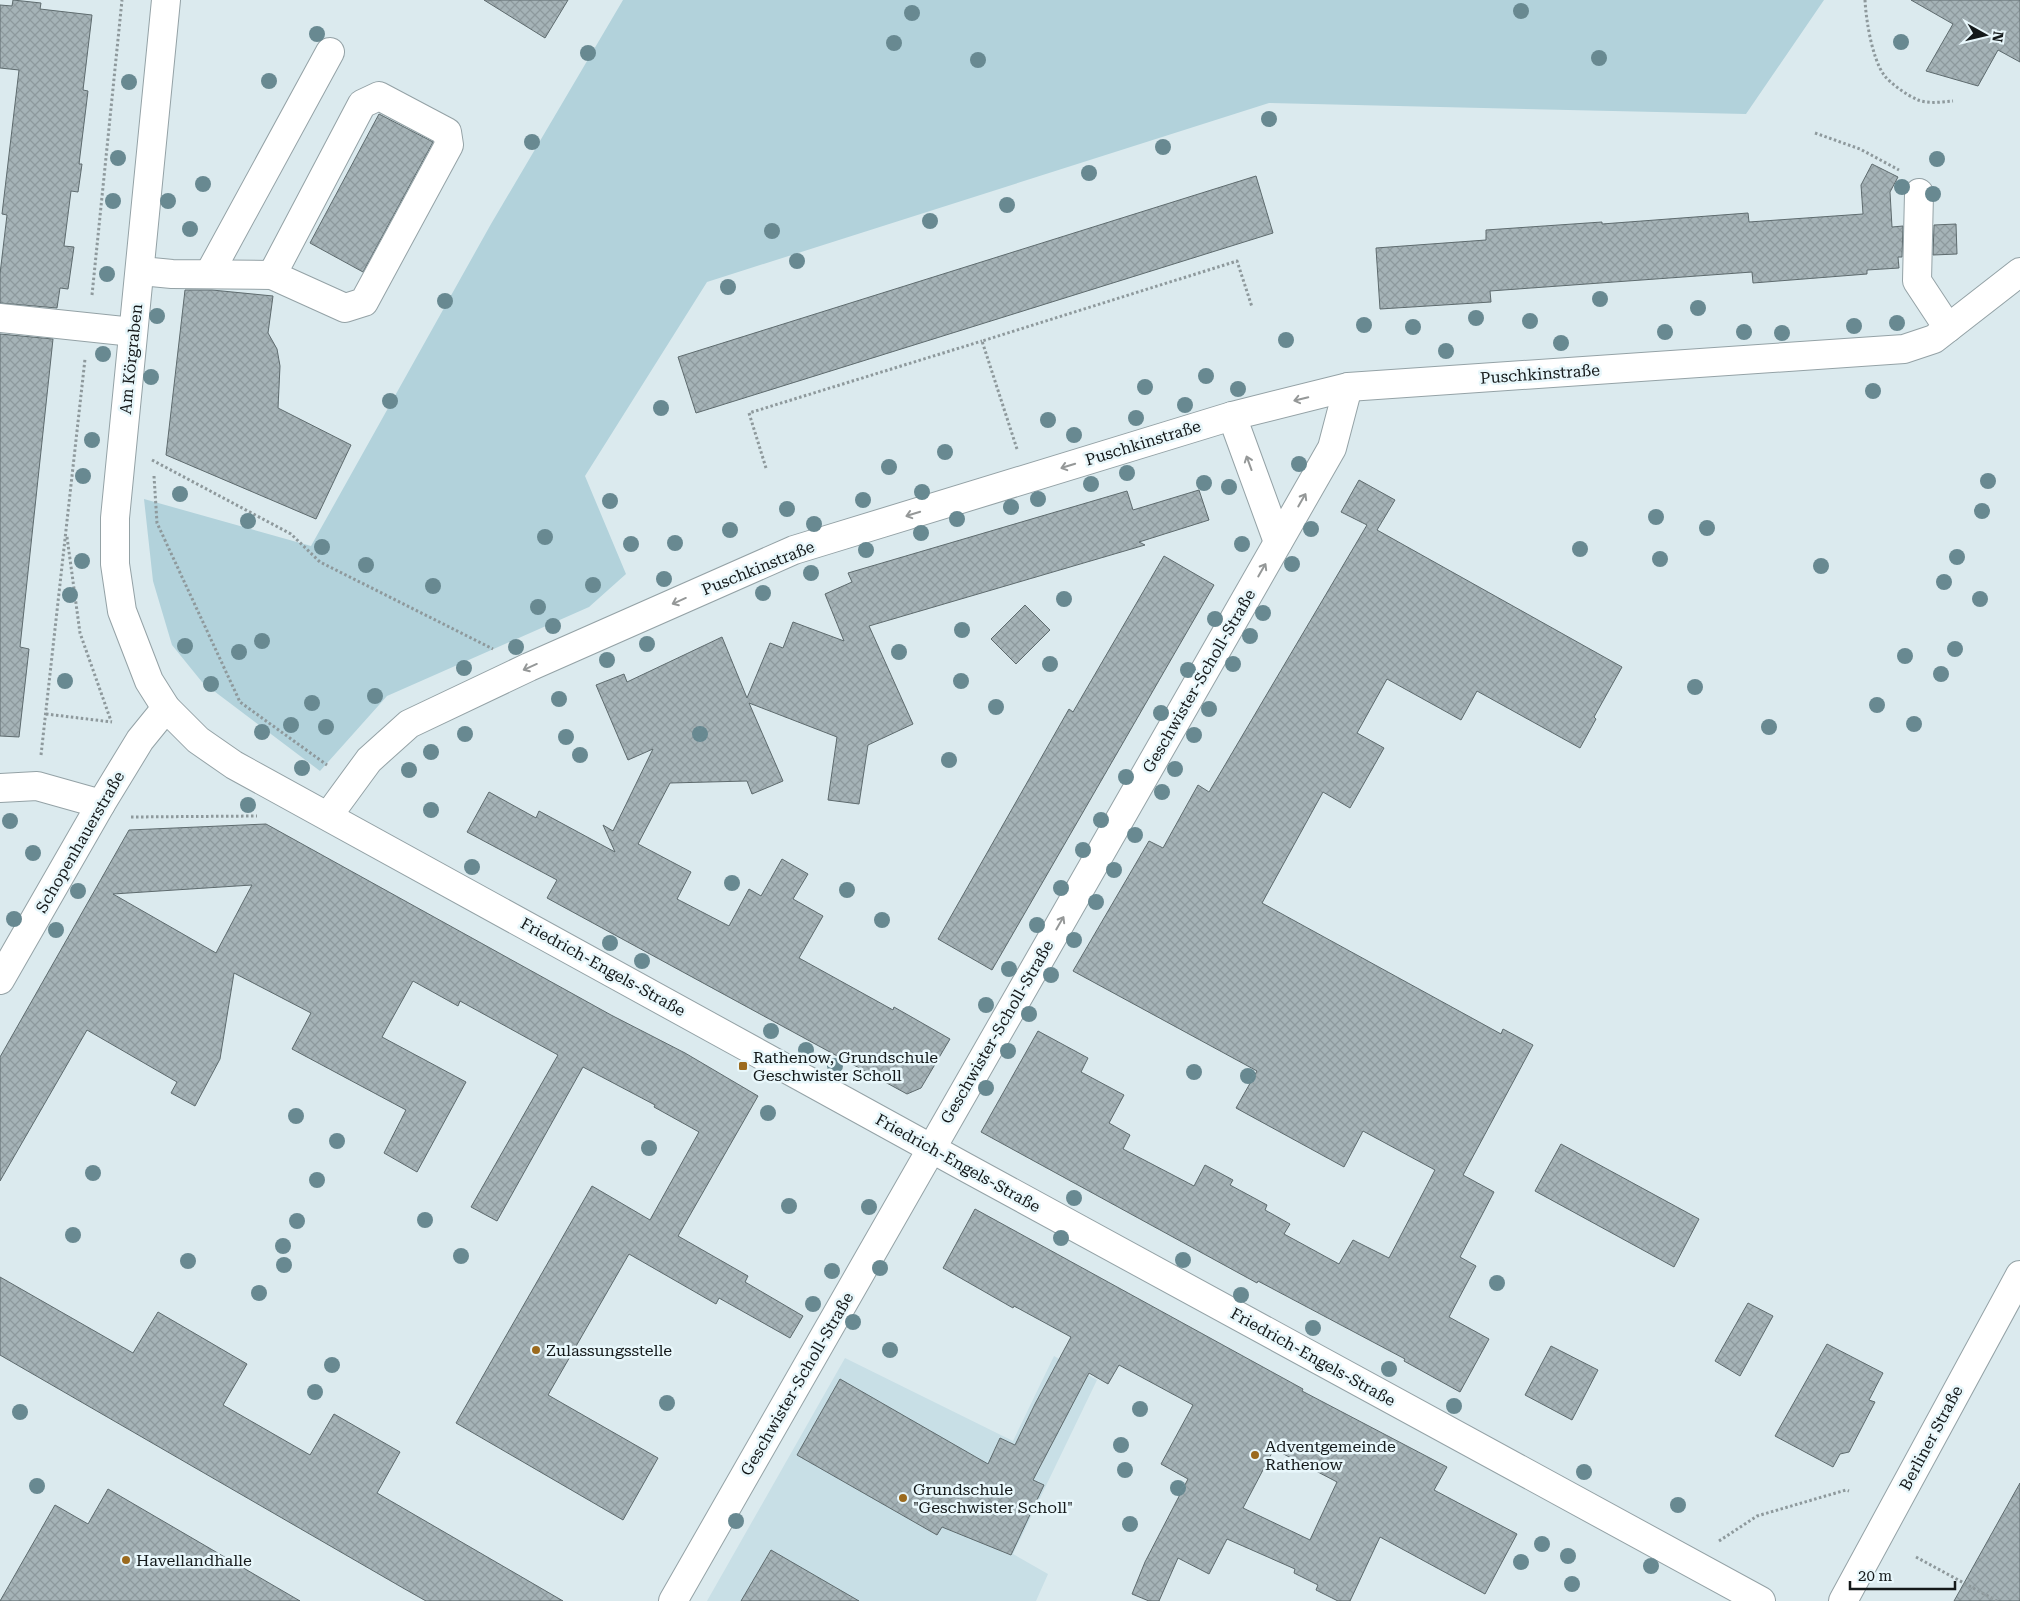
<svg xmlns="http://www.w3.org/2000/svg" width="2020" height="1601" viewBox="0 0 2020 1601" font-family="'Roboto Serif',serif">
	<defs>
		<pattern id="building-cross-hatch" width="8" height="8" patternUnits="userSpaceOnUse" patternTransform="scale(1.25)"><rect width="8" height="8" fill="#a5b3b7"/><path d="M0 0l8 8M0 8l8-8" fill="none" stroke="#8d999d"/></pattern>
	</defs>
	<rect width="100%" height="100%" fill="#dbeaee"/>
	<!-- built -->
	<path fill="#c8dfe6" d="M1054 1356 1097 1380 1013 1554 1048 1574 1036 1601H707L845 1358 1013 1441Z"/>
	<!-- green -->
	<path fill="#b2d2db" d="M623 0H1824L1746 114 1269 103 707 282 585 476 626 574 589 607 387 696 320 771 202 682 172 645 153 581 144 499 311 546 491 224Z"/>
	<!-- building -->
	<g fill="url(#building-cross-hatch)" stroke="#5e6b6e" fill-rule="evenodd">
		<path d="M13 0 41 3 40 9 92 15 83 90 88 91 79 164H82L78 192 71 191 64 246 74 247 68 289 60 288 57 308 0 303V274L7 215 2 214 19 70 0 68V5L12 6Z"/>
		<path d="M484 0H568L545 38Z"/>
		<path d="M1911 0H2020V62L1998 50 1978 86 1926 71 1953 24Z"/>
		<path d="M379 114 433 142 363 272 310 243Z"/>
		<path d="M1872 164 1898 177 1890 192 1892 227 1903 226 1902 257H1898L1899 268 1867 270V274L1753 283 1752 272 1490 291 1491 302 1380 309 1376 248 1486 240V230L1602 222V224L1748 213 1749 222 1863 214 1861 185Z"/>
		<path d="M1256 176 1273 233 696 413 678 357Z"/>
		<path d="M1956 224 1957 254 1933 255 1934 225Z"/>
		<path d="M185 290H212L273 296 268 333 277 349 280 366 278 408 351 445 316 519 166 455Z"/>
		<path d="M0 334 53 339 20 647 29 649 19 737 0 736Z"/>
		<path d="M1359 480 1395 500 1377 530 1622 667 1594 717 1596 719 1580 748 1477 691 1461 720 1387 679 1357 733 1384 748 1350 808 1323 792 1262 903 1501 1034 1503 1029 1533 1045 1463 1175 1494 1192 1460 1257 1476 1266 1449 1317 1489 1339 1460 1392 1404 1361 1405 1359 1258 1281 1257 1283 981 1132 1038 1031 1088 1058 1081 1072 1124 1095 1109 1123 1130 1135 1123 1149 1194 1186 1205 1165 1233 1180 1230 1185 1267 1205 1265 1210 1290 1224 1284 1234 1339 1264 1353 1240 1389 1258 1435 1170 1363 1131 1344 1167 1236 1108 1257 1071 1073 971 1149 841 1163 848 1198 785 1209 792 1367 525 1341 512Z"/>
		<path d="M1199 490 1209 520 1139 542 1145 545 869 626 913 724 868 745 859 804 828 800 837 737 749 703 783 781 752 794 747 781 670 783 638 844 691 872 677 899 729 926 749 889 761 896 782 859 808 874 793 899 823 916 799 958 893 1010 894 1007 950 1039 921 1088 907 1094 547 898 557 880 467 832 489 792 536 818 539 811 615 852 603 825 613 831 653 749 628 760 596 685 624 674 627 682 722 637 747 698 770 643 783 648 793 622 844 641 825 594 852 582 848 573 1127 491 1133 510Z"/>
		<path d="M1164 556 1214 585 992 970 938 939 1069 709 1073 712Z"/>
		<path d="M1025 605 1050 630 1016 664 991 639Z"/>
		<path d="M266 824 611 1015 685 1053 758 1096 678 1236 748 1276 745 1282 803 1316 790 1338 719 1298 716 1304 629 1254 548 1395 658 1458 623 1520 456 1423 592 1186 650 1220 699 1132 654 1107 655 1105 583 1067 497 1221 471 1207 558 1055 460 1001 458 1006 413 981 382 1037 466 1082 417 1172 384 1153 406 1110 292 1049 311 1013 234 973 220 1059 195 1106 171 1093 177 1082 87 1030 0 1181V1057L129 830ZM252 885 216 953 113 894Z"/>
		<path d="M1561 1144 1699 1219 1674 1267 1535 1191Z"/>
		<path d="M975 1209 1303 1389 1302 1391 1447 1467 1434 1490 1517 1534 1485 1594 1380 1537 1350 1601H1338L1316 1590 1318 1585 1294 1573 1295 1569 1227 1539 1209 1574 1178 1558 1159 1601H1149L1132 1594 1145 1562 1188 1479 1161 1464 1193 1405 1119 1365 1108 1384 1089 1373 1033 1480 1044 1485 1011 1555 942 1527 937 1535 797 1455 840 1379 988 1464 1000 1438 1015 1445 1035 1404 1071 1337 1014 1306 1013 1308 943 1268ZM1274 1449 1337 1482 1310 1540 1243 1508Z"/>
		<path d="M0 1277 133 1353 158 1312 247 1364 223 1405 310 1455 334 1414 400 1452 377 1493 563 1601H426L403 1588 0 1355Z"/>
		<path d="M1748 1303 1773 1316 1740 1376 1715 1361Z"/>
		<path d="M1827 1344 1883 1373 1869 1400 1875 1402 1849 1452 1840 1454 1833 1467 1775 1436Z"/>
		<path d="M1551 1346 1598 1370 1572 1420 1525 1395Z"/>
		<path d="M2020 1483V1601H1954Z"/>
		<path d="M108 1489 300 1601H0L55 1505 88 1524Z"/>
		<path d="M771 1550 859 1601H741Z"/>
	</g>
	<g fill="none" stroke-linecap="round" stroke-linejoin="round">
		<defs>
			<g id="minor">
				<path d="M166 0 115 518V564L122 611 149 681 166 708 198 740 234 765 965 1167 1761 1601"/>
				<path d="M1919 193 1917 281 1948 328"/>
				<path d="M141 271 172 274 272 275 345 308 364 302 449 145 447 132 379 96 362 104 272 275"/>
				<path d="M209 274 330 52"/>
				<path d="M0 318 133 332"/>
				<path d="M1232 416 1278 542"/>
				<path d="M0 788 37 786 101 804"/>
				<path d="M328 816 369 760 409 724 529 667 794 550 1232 416 1348 387 1904 349 1934 339 2020 272"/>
				<path d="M0 980 101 804 140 740 166 708"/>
				<path d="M673 1601 1332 448 1348 387"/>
			</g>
			<path id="major" d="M1843 1601 2020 1275"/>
		</defs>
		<!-- minor casing -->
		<use href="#minor" stroke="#94a2a6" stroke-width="30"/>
		<!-- major casing -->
		<use href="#major" stroke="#94a2a6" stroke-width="30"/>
		<!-- path -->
		<g stroke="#8e999c" stroke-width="3" stroke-dasharray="2.5 2.5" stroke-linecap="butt">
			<path d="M1865 0C1866 20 1872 58 1884 75 1892 85 1907 95 1918 100 1929 104 1942 102 1953 101"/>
			<path d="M1815 133 1860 149 1899 170"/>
			<path d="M92 295 122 0"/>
			<path d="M1017 449 982 341 1237 261 1252 307"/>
			<path d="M152 460 291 534 320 562 493 649"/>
			<path d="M766 468 749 413 982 341"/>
			<path d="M154 476 157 523 240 702 327 765"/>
			<path d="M67 537 80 633 111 721"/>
			<path d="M46 714 112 722"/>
			<path d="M41 755 85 359"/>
			<path d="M131 817 257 816"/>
			<path d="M1719 1541 1757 1516 1846 1490 1849 1491"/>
			<path d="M1916 1557 1997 1601"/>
		</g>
		<!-- minor -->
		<use href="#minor" stroke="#fff" stroke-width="28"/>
		<!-- major -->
		<use href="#major" stroke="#fff" stroke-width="28"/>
	</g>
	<!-- trees -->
	<g fill="#688991">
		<circle cx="1521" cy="11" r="8"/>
		<circle cx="912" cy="13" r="8"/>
		<circle cx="317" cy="34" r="8"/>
		<circle cx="1901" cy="42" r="8"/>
		<circle cx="894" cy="43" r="8"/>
		<circle cx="588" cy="53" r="8"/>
		<circle cx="1599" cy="58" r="8"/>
		<circle cx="978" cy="60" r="8"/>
		<circle cx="269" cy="81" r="8"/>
		<circle cx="129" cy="82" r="8"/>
		<circle cx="1269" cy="119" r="8"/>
		<circle cx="532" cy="142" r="8"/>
		<circle cx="1163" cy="147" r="8"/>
		<circle cx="118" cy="158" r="8"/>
		<circle cx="1937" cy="159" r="8"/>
		<circle cx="1089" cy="173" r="8"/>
		<circle cx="203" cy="184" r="8"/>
		<circle cx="1902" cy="187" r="8"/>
		<circle cx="1933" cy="194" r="8"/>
		<circle cx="113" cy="201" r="8"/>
		<circle cx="168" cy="201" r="8"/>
		<circle cx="1007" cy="205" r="8"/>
		<circle cx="930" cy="221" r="8"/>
		<circle cx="190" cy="229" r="8"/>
		<circle cx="772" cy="231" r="8"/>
		<circle cx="797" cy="261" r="8"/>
		<circle cx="107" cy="274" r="8"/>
		<circle cx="728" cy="287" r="8"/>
		<circle cx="1600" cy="299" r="8"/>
		<circle cx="445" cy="301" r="8"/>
		<circle cx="1698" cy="308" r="8"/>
		<circle cx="157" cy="316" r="8"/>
		<circle cx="1476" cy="318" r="8"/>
		<circle cx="1530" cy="321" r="8"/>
		<circle cx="1897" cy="323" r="8"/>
		<circle cx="1364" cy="325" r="8"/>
		<circle cx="1854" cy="326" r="8"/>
		<circle cx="1413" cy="327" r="8"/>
		<circle cx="1665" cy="332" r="8"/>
		<circle cx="1744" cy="332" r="8"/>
		<circle cx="1782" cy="333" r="8"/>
		<circle cx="1286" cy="340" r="8"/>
		<circle cx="1561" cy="343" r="8"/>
		<circle cx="1446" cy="351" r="8"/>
		<circle cx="103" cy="354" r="8"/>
		<circle cx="1206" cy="376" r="8"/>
		<circle cx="151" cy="377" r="8"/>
		<circle cx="1145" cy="387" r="8"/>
		<circle cx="1238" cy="389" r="8"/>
		<circle cx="1873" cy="391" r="8"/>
		<circle cx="390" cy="401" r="8"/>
		<circle cx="1185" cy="405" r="8"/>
		<circle cx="661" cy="408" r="8"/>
		<circle cx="1136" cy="418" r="8"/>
		<circle cx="1048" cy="420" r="8"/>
		<circle cx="1074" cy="435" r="8"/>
		<circle cx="92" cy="440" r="8"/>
		<circle cx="945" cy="452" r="8"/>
		<circle cx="1299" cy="464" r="8"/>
		<circle cx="889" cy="467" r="8"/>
		<circle cx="1127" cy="473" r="8"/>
		<circle cx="83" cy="476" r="8"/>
		<circle cx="1988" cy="481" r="8"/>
		<circle cx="1204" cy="483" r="8"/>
		<circle cx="1091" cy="484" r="8"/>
		<circle cx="1229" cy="487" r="8"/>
		<circle cx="922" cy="492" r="8"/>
		<circle cx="180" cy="494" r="8"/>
		<circle cx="1038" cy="499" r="8"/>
		<circle cx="863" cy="500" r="8"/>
		<circle cx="610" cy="501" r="8"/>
		<circle cx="1011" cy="507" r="8"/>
		<circle cx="787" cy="509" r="8"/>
		<circle cx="1982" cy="511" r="8"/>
		<circle cx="1656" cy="517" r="8"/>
		<circle cx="957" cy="519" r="8"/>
		<circle cx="248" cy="521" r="8"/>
		<circle cx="814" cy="524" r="8"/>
		<circle cx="1707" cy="528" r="8"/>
		<circle cx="1311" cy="529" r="8"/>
		<circle cx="730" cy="530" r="8"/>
		<circle cx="921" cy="533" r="8"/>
		<circle cx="545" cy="537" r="8"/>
		<circle cx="675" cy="543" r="8"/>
		<circle cx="631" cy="544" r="8"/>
		<circle cx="1242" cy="544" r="8"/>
		<circle cx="322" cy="547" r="8"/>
		<circle cx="1580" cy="549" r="8"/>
		<circle cx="866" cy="550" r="8"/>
		<circle cx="1957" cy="557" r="8"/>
		<circle cx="1660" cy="559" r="8"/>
		<circle cx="82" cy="561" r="8"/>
		<circle cx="1292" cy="564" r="8"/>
		<circle cx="366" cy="565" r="8"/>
		<circle cx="1821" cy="566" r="8"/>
		<circle cx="811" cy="573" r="8"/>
		<circle cx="664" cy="579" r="8"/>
		<circle cx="1944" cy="582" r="8"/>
		<circle cx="593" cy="585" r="8"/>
		<circle cx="433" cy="586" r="8"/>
		<circle cx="763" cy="593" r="8"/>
		<circle cx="70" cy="595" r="8"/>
		<circle cx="1064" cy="599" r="8"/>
		<circle cx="1980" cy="599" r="8"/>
		<circle cx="538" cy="607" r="8"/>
		<circle cx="1263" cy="613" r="8"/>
		<circle cx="1215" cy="619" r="8"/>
		<circle cx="553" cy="626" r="8"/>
		<circle cx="962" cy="630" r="8"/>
		<circle cx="1250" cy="636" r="8"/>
		<circle cx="262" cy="641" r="8"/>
		<circle cx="647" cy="644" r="8"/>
		<circle cx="185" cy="646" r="8"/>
		<circle cx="516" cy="647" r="8"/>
		<circle cx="1955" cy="649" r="8"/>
		<circle cx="239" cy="652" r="8"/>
		<circle cx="899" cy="652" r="8"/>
		<circle cx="1905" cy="656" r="8"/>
		<circle cx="607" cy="660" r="8"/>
		<circle cx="1050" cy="664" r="8"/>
		<circle cx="1233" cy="664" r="8"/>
		<circle cx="464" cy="668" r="8"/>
		<circle cx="1188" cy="670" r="8"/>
		<circle cx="1941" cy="674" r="8"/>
		<circle cx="65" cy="681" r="8"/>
		<circle cx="961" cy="681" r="8"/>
		<circle cx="211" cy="684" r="8"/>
		<circle cx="1695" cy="687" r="8"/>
		<circle cx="375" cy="696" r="8"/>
		<circle cx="559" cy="699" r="8"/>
		<circle cx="312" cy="703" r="8"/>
		<circle cx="1877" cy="705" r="8"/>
		<circle cx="996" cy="707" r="8"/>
		<circle cx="1209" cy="709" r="8"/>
		<circle cx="1161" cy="713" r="8"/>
		<circle cx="1914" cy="724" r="8"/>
		<circle cx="291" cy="725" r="8"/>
		<circle cx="326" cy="727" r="8"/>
		<circle cx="1769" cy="727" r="8"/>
		<circle cx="262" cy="732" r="8"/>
		<circle cx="465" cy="734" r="8"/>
		<circle cx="700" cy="734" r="8"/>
		<circle cx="1194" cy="735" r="8"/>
		<circle cx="566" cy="737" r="8"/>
		<circle cx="431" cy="752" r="8"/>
		<circle cx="580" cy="755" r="8"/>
		<circle cx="949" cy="760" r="8"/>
		<circle cx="302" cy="768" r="8"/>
		<circle cx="1175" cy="769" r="8"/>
		<circle cx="409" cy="770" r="8"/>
		<circle cx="1126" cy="777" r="8"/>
		<circle cx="1162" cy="792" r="8"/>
		<circle cx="248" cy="805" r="8"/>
		<circle cx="431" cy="810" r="8"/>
		<circle cx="1101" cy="820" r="8"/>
		<circle cx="10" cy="821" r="8"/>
		<circle cx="1135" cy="835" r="8"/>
		<circle cx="1083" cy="850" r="8"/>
		<circle cx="33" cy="853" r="8"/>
		<circle cx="472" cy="867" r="8"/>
		<circle cx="1114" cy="870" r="8"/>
		<circle cx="732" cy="883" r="8"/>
		<circle cx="1061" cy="888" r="8"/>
		<circle cx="847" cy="890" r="8"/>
		<circle cx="78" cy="891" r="8"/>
		<circle cx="1096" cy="902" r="8"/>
		<circle cx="14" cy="919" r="8"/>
		<circle cx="882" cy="920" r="8"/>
		<circle cx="1037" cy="925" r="8"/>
		<circle cx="56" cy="930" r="8"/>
		<circle cx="1074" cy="940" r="8"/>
		<circle cx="610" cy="943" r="8"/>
		<circle cx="642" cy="961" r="8"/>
		<circle cx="1009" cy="969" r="8"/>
		<circle cx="1051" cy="975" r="8"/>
		<circle cx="986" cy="1005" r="8"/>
		<circle cx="1029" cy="1014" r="8"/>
		<circle cx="771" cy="1031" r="8"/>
		<circle cx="806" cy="1050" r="8"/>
		<circle cx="1008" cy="1051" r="8"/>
		<circle cx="835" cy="1066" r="8"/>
		<circle cx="1194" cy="1072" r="8"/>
		<circle cx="1248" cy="1076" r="8"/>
		<circle cx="986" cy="1088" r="8"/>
		<circle cx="768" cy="1113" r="8"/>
		<circle cx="296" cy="1116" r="8"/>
		<circle cx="337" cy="1141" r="8"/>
		<circle cx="649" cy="1148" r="8"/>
		<circle cx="93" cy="1173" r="8"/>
		<circle cx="317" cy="1180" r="8"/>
		<circle cx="1074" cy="1198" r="8"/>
		<circle cx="789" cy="1206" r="8"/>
		<circle cx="869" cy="1207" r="8"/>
		<circle cx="425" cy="1220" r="8"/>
		<circle cx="297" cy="1221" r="8"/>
		<circle cx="73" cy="1235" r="8"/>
		<circle cx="1061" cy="1238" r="8"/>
		<circle cx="283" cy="1246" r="8"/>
		<circle cx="461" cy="1256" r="8"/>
		<circle cx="1183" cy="1260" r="8"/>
		<circle cx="188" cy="1261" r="8"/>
		<circle cx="284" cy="1265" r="8"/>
		<circle cx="880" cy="1268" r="8"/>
		<circle cx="832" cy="1271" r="8"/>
		<circle cx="1497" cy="1283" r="8"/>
		<circle cx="259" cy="1293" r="8"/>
		<circle cx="1241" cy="1295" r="8"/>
		<circle cx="813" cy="1304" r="8"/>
		<circle cx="853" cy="1322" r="8"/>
		<circle cx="1313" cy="1328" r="8"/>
		<circle cx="890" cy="1350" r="8"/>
		<circle cx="332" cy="1365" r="8"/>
		<circle cx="1389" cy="1369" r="8"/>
		<circle cx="315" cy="1392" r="8"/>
		<circle cx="667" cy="1403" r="8"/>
		<circle cx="1454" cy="1406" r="8"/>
		<circle cx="1140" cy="1409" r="8"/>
		<circle cx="20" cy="1412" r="8"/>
		<circle cx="1121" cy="1445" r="8"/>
		<circle cx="1125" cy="1470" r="8"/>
		<circle cx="1584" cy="1472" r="8"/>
		<circle cx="37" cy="1486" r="8"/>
		<circle cx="1178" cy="1488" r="8"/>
		<circle cx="1678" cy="1505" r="8"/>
		<circle cx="736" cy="1521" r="8"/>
		<circle cx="1130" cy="1524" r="8"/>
		<circle cx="1542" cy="1544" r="8"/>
		<circle cx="1568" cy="1556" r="8"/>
		<circle cx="1521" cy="1562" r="8"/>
		<circle cx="1651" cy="1566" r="8"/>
		<circle cx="1572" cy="1584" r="8"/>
	</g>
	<!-- one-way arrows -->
	<defs><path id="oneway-shaft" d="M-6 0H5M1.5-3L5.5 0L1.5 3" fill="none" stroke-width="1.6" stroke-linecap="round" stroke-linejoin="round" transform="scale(1.25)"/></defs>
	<g stroke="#959898">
		<use href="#oneway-shaft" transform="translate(1301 399) rotate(166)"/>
		<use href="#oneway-shaft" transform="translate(1249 463) rotate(-110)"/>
		<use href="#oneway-shaft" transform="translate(1068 466) rotate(163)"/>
		<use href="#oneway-shaft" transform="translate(1302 500) rotate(-60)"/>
		<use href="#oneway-shaft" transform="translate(913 514) rotate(163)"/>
		<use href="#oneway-shaft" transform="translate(1262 570) rotate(-60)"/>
		<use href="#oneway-shaft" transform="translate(679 601) rotate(156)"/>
		<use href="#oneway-shaft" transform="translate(530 667) rotate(156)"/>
		<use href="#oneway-shaft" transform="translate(1060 923) rotate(-60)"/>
	</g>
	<!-- markers -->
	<g fill="#9b6a1e" stroke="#e8f7fb" stroke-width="2">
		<rect x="738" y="1061" width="10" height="10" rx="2.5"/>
		<circle cx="536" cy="1350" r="5"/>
		<circle cx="1255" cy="1455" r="5"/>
		<circle cx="903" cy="1498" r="5"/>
		<circle cx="126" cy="1560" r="5"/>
	</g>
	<g text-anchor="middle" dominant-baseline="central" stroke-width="5" stroke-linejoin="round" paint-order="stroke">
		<!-- street labels -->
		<g font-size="16" fill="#14191a" stroke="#e8f7fb">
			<text transform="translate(131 359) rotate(-84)">Am Körgraben</text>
			<text transform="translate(1540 374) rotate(-4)">Puschkinstraße</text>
			<text transform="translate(1143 443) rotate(-17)">Puschkinstraße</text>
			<text transform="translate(758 568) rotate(-22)">Puschkinstraße</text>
			<text transform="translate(1199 681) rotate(-60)">Geschwister-Scholl-Straße</text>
			<text transform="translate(80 842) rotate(-60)">Schopenhauerstraße</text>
			<text transform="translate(603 967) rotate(29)">Friedrich-Engels-Straße</text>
			<text transform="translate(997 1032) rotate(-60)">Geschwister-Scholl-Straße</text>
			<text transform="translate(958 1163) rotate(29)">Friedrich-Engels-Straße</text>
			<text transform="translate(1313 1357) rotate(29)">Friedrich-Engels-Straße</text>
			<text transform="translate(797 1384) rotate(-60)">Geschwister-Scholl-Straße</text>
			<text transform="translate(1931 1438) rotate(-62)">Berliner Straße</text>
		</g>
		<!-- poi labels -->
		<g font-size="16" fill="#14191a" stroke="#e8f7fb" text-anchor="start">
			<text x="753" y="1057">Rathenow, Grundschule<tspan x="753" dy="18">Geschwister Scholl</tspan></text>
			<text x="546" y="1350">Zulassungsstelle</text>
			<text x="1265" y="1446">Adventgemeinde<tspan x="1265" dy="18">Rathenow</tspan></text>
			<text x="913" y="1489">Grundschule<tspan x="913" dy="18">"Geschwister Scholl"</tspan></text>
			<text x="136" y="1560">Havellandhalle</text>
		</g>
	</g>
	<!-- north arrow -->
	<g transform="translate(1985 35) rotate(98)" stroke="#e8f7fb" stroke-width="4" paint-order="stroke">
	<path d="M0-4L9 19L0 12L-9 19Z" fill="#14191a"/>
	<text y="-8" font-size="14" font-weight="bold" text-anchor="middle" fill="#14191a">N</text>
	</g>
	<!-- scale -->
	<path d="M1850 1581v8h105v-8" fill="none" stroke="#14191a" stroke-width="2.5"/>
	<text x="1858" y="1581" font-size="15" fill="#14191a" stroke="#e8f7fb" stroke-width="4" paint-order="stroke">20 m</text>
</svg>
